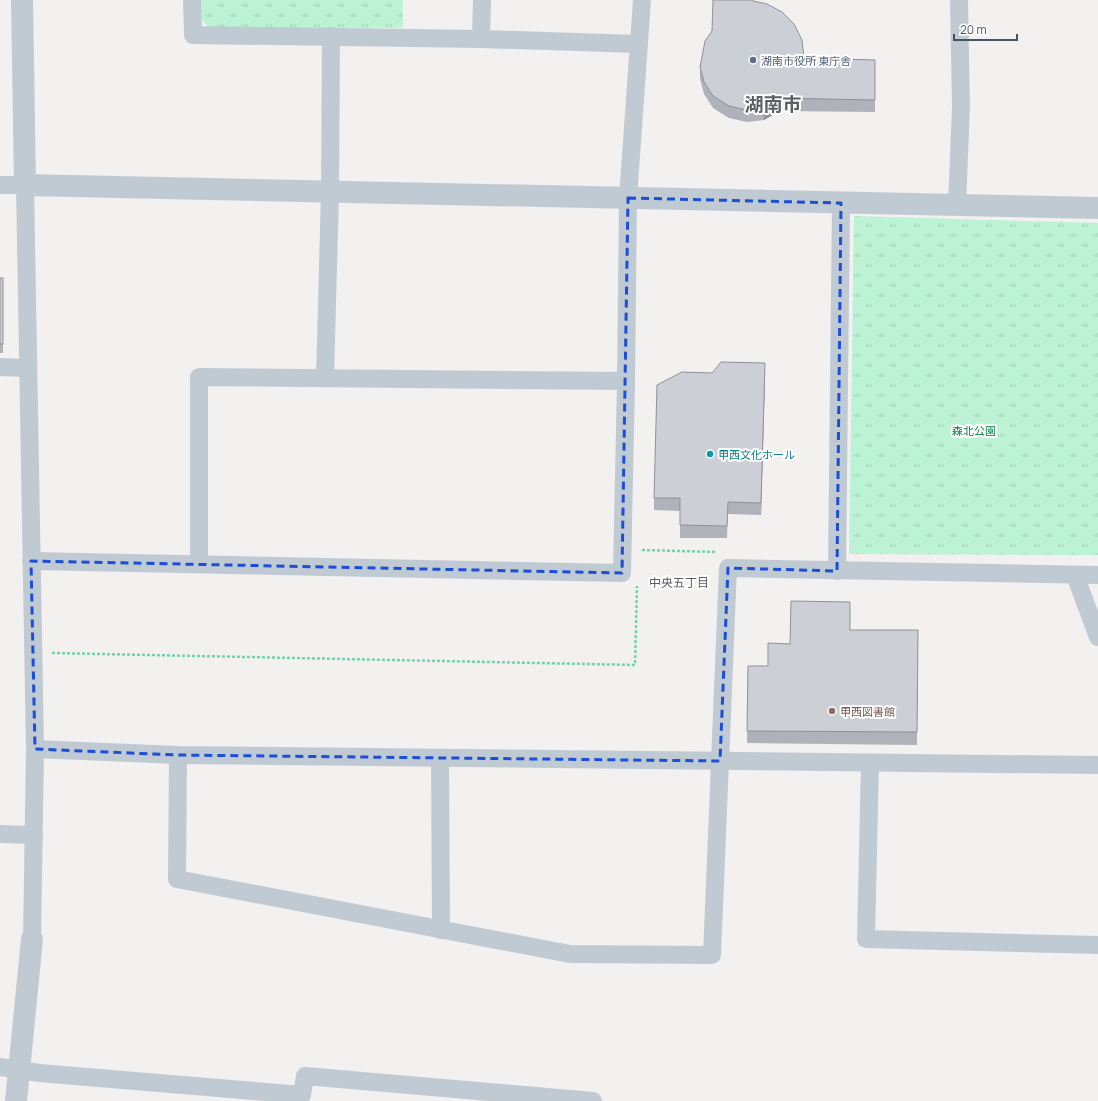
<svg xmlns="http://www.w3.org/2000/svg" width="1098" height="1101" viewBox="0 0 1098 1101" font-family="Manrope,'Noto Sans JP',sans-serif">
	<defs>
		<pattern id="park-tufts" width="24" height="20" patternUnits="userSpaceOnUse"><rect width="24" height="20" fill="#bcf3d4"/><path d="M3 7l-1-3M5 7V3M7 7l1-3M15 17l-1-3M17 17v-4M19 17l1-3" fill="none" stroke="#a3d2b9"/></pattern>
	</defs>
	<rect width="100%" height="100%" fill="#f3f0f0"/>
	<!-- park -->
	<g fill="url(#park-tufts)">
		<path d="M200 0H403V28L210 29 200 18Z"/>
		<path d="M854 216 1098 223V555L849 554Z"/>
	</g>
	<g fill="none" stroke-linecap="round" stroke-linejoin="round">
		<!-- path -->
		<g stroke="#71d4a8" stroke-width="2.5" stroke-dasharray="3 2" stroke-linecap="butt">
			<path d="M642 550 717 552"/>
			<path d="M52 653 635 665 637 586"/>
		</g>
		<!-- minor -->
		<g stroke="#c0cad3" stroke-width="18">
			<path d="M192 0 193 35 481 39"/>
			<path d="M482 0 481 39 639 44"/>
			<path d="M0 185H25L35 749 32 939"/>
			<path d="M957 204 961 107 959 0"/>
			<path d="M0 367 27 368"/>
			<path d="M325 378 330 192 331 36"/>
			<path d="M31 561 622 573 626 381 628 198 642 0"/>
			<path d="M199 564V377L626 381"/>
			<path d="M837 571 841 203"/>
			<path d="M1075 575 1098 637"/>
			<path d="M35 749 178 755 1098 765"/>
			<path d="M178 755 177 879 570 954 712 955 728 568 1098 575"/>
			<path d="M440 758 441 930"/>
			<path d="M870 763 866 939 1098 945"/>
			<path d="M0 834 34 835"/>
			<path d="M0 1067 39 1073 302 1095 305 1076 593 1101"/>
		</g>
		<!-- tertiary -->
		<g stroke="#c0cad3" stroke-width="22">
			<path d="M22 0 25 185 1098 208"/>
			<path d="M16 1101 32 939"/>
		</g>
	</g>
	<!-- wall -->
	<g fill="#afb2b8">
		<path d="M753 1 804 58 875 60V112L780 111 764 120 747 122 729 118 713 108 704 94 700 79V67Z"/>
		<rect x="0" y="278" width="3" height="75"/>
		<path d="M765 375 761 515 728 514 727 538H680V511L654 510V498Z"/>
		<path d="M850 630H918L917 745 747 743 748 666H768L790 644Z"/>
	</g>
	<!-- shaded-wall -->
	<g fill="#8f9196">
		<path d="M780 98V111L764 120V108Z"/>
		<path d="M765 363V375L761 515V503Z"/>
	</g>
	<!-- building -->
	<g fill="#cccfd6" stroke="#8f9196">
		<path d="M713 0H753V1L767 4 782 12 794 24 802 40 804 58 875 60V100L780 98 764 108 747 110 729 106 713 96 704 82 700 67 705 41 712 31Z"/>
		<rect x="0" y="278" width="3" height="66"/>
		<path d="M721 362 765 363 761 503 728 502 727 526 680 525V498H654L657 385 682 372 712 373Z"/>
		<path d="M791 601 850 602V630H918L917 732 747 731 748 666H768V643L790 644Z"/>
	</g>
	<!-- marked area -->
	<path fill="none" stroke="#1d4ed8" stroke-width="3" stroke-dasharray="8 5" stroke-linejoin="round" d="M628 198 841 203 837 571 728 568 720 761 178 755 35 749 31 561 622 573Z"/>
	<!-- markers -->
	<circle fill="#5c6f8a" stroke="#fff" stroke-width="1.5" cx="753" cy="60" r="4"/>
	<circle fill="#0f9aa8" stroke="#fff" stroke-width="1.5" cx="710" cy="454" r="4"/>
	<circle fill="#8d6e63" stroke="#fff" stroke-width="1.5" cx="832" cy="711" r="4"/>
	<g text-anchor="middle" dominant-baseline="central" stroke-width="4" stroke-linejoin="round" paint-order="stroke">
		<!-- service labels -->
		<g font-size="11" fill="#4e5e75" stroke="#fff" text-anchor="start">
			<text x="761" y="60">湖南市役所 東庁舎</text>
		</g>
		<!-- park labels -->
		<g font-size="11" fill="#10834f" stroke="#fff">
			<text x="974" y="430">森北公園</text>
		</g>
		<!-- culture labels -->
		<g font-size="11" fill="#0d838f" stroke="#fff" text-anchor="start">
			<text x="718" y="454">甲西文化ホール</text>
		</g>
		<!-- education labels -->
		<g font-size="11" fill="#785e54" stroke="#fff" text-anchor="start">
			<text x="840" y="711">甲西図書館</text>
		</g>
		<!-- neighbourhood labels -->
		<g font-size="12" fill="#5c6066" stroke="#fff">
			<text x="679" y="582">中央五丁目</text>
		</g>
		<!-- town labels -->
		<g font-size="19" font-weight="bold" fill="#5c6066" stroke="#fff">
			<text x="773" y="104">湖南市</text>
		</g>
	</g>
	<!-- scale -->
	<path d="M954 34v6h63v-6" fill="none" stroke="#475360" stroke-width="2"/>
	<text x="960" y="34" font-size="12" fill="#475360" stroke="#ffffff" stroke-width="3" paint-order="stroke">20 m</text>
</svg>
